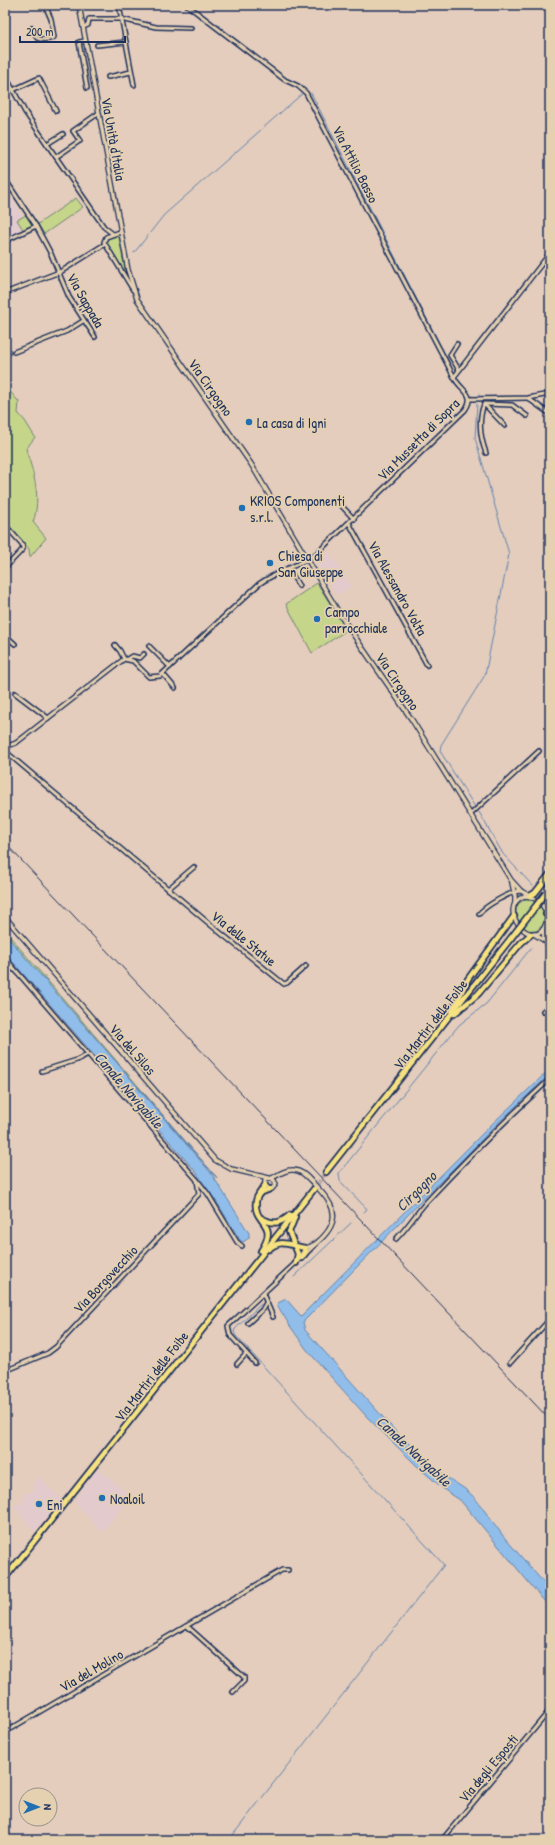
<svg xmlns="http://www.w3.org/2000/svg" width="555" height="1845" viewBox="0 0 555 1845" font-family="'Patrick Hand',sans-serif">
	<rect width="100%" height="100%" fill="#e4cdbc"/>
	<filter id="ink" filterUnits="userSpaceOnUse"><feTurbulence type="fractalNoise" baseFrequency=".025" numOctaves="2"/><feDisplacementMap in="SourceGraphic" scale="8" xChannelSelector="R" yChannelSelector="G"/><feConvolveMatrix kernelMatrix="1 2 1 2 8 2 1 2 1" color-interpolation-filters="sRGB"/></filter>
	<g filter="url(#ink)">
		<!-- built -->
		<g fill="#e3cacc">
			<path d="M11 198 23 217 17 221 24 231 5 239V202Z"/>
			<path d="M328 550 352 586 337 595 316 563 328 554Z"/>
			<path d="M98 1468 131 1496 104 1531 101 1532 74 1501Z"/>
			<path d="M39 1477 61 1499 35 1532 14 1507 17 1503 20 1505 25 1498 23 1496 27 1492 29 1493 34 1489 31 1486Z"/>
		</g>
		<!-- green -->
		<g fill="#c5d58a" stroke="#708274">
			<path d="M76 198 83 207 44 234 38 224Z"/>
			<path d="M26 215 32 225 31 227 24 231 17 220Z"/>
			<path d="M117 236 119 238 126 276 106 243 108 239Z"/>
			<path d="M5 380 7 388 19 402 18 413 25 421 35 437 26 449C33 472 42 497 33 522L46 538 30 557 29 549 5 521Z"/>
			<path d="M317 583 347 630 312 653 286 604Z"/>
			<path d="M527 898C539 900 547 913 544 924L536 931C522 934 512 916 518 904Z"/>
			<path d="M5 931 217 1178 5 934Z"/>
		</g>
		<!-- water -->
		<g fill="#90bde9" stroke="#6184b1">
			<path d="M5 934 217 1178 137 1087 211 1173 249 1233V1238L243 1242 240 1240 218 1204 196 1172 5 953Z"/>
			<path d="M550 1069V1074L498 1123 303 1322 305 1330 398 1434 445 1476 465 1489 475 1498 504 1537 550 1590V1608L460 1500 446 1491 418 1467 367 1417 307 1350 290 1326 277 1305 278 1303 286 1299 301 1316 493 1123Z"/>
		</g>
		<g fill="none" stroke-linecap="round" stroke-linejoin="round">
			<!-- stream -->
			<g stroke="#6184b1" stroke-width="1">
				<path d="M311 93 451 366"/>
				<path d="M134 253 164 215 303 93"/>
				<path d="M478 396 479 394"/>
				<path d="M475 807 440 751 441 745 485 675 509 554 475 438 477 404"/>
				<path d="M479 812 503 854 533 886"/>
				<path d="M364 1212 367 1209 340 1181 339 1173 459 1025 487 1003 531 948"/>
				<path d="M294 1277 351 1223"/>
				<path d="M229 1840 444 1565 236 1336 234 1332 235 1329 261 1304"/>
			</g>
			<!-- trunk-tunnel -->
			<path stroke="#bcada9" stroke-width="4.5" stroke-dasharray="4.5 2" stroke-linecap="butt" d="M314 1189 326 1172"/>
			<defs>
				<g id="minor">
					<path d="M119 5 134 85"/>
					<path d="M187 5 285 80 298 86 306 93 454 377"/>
					<path d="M83 27 88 25 89 19H121L156 27 191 28"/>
					<path d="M32 28 37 38C41 40 50 40 54 37L51 19 45 5"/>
					<path d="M85 41 79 42 87 88"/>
					<path d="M97 45 126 42"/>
					<path d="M5 75 25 112 104 227 113 234"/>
					<path d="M108 77 131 72"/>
					<path d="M13 90 39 78 56 111"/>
					<path d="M80 141 73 131 99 113"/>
					<path d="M47 144 63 134"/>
					<path d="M56 157 78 142"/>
					<path d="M5 179 36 226 51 254 69 297 95 337"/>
					<path d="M120 232 106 237 104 242 133 290"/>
					<path d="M5 241 36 226"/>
					<path d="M5 293 62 271 105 244"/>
					<path d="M457 344 450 355 459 370"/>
					<path d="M14 352 67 331 83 321"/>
					<path d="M470 399 528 398 550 394"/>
					<path d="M529 399 550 414"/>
					<path d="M485 404 512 405 527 416"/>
					<path d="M486 453C480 437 478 420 484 404L505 426"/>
					<path d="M336 500 354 519"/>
					<path d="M349 523 427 665"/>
					<path d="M5 525 22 544 23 549 5 568"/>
					<path d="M288 568 299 586"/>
					<path d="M5 635 15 644"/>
					<path d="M115 645 120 651 124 659"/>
					<path d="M149 646 170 667"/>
					<path d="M127 659 132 656 140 658 144 654"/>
					<path d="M163 674 175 688"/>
					<path d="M15 693 48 718"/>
					<path d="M5 747 16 743 124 659 133 661 149 677 160 676 259 584C277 571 299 566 317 553L465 410C477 393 460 391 454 377L550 253"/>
					<path d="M5 751 212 926 284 984 287 983 306 966"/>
					<path d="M471 814 539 751"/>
					<path d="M168 889 194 867"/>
					<path d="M479 914C485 906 511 891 521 891"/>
					<path d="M5 958 197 1180 208 1194 237 1242 242 1246"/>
					<path d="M5 962 14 970"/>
					<path d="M543 1011 550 1005"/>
					<path d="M42 1071 77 1060 88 1054"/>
					<path d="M396 1239C409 1226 418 1210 431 1197 469 1156 509 1117 550 1079"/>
					<path d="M298 1260 305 1248"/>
					<path d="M263 1294 273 1317"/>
					<path d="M248 1323 262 1310 266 1303"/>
					<path d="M255 1363 230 1335 228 1326 316 1244"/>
					<path d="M510 1363 550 1319"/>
					<path d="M237 1364 246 1354"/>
					<path d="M5 1371 48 1353 56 1347 199 1194 197 1180"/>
					<path d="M187 1626 244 1677V1681L233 1692"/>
					<path d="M5 1732 282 1570H288"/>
					<path d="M442 1840 550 1710"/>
				</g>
				<g id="tertiary">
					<path d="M79 5 128 270 137 299 251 464 342 618 412 720 511 880 521 891 530 896"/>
					<path d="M512 883 515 896V904"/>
					<path d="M524 896C539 896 552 912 545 926 534 952 494 909 524 896Z"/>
					<path d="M5 917 215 1160 231 1169 273 1179 276 1184 272 1189H269L265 1185V1180L268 1178"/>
					<path d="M543 930 544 937 550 950"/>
					<path d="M534 934 545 941"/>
					<path d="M272 1178C278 1175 284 1170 292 1170 301 1169 308 1178 314 1184 331 1201 343 1216 323 1237 318 1242 313 1247 305 1248"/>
				</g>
				<g id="trunk">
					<path d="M530 896 535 893 550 874"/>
					<path d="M546 914 550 907"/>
					<path d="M452 1011 468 979 514 916"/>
					<path d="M454 1014 478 994 521 943 531 934"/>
					<path d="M326 1172 511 938"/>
					<path d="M260 1193 270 1189"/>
					<path d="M295 1217 289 1232 298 1254 296 1263"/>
					<path d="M261 1218C273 1225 280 1224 290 1215"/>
					<path d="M269 1249C281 1238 291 1246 305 1248L306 1252 302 1258"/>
					<path d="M261 1251C280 1222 253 1224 256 1202 256 1196 262 1191 265 1185"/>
					<path d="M5 1578 314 1189"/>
				</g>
			</defs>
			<!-- minor casing -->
			<use href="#minor" stroke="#1b2f5e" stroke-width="6"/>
			<!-- tertiary casing -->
			<use href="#tertiary" stroke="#1b2f5e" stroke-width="6"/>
			<!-- trunk casing -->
			<use href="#trunk" stroke="#1b2f5e" stroke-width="8"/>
			<!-- minor -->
			<use href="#minor" stroke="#e5d0af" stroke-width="3"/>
			<!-- tertiary -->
			<use href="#tertiary" stroke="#e5d0af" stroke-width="3.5"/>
			<!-- trunk -->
			<use href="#trunk" stroke="#f7e281" stroke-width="4.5"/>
			<!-- rail -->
			<path stroke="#1b2f5e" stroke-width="1" d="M5 843 550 1420"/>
			<defs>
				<path id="trunk-bridge" d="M511 938 546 893"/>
			</defs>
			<!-- trunk-bridge casing -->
			<use href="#trunk-bridge" stroke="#1b2f5e" stroke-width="8" stroke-linecap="butt"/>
			<!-- trunk-bridge -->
			<use href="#trunk-bridge" stroke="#f7e281" stroke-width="4.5"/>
		</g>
	</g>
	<!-- markers -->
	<g fill="#1f6fb2" stroke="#e5d0af" stroke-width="1.5">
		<circle cx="249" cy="422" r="4"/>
		<circle cx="242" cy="508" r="4"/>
		<circle cx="270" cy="563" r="4"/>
		<circle cx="317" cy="619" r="4"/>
		<circle cx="102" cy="1498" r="4"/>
		<circle cx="39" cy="1504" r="4"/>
	</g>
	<g text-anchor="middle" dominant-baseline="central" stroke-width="3.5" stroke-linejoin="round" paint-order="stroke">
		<!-- street labels -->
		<g font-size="14" fill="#1b2f5e" stroke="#e5d0af">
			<text transform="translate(114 139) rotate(80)">Via Unità d'Italia</text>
			<text transform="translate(356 164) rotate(63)">Via Attilio Basso</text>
			<text transform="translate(86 300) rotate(60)">Via Sappada</text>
			<text transform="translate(211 387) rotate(55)">Via Cirgogno</text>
			<text transform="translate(418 439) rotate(-45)">Via Mussetta di Sopra</text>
			<text transform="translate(398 588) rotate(61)">Via Alessandro Volta</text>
			<text transform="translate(398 681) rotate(56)">Via Cirgogno</text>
			<text transform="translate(244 938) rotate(39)">Via delle Statue</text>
			<text transform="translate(430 1024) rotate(-52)">Via Martiri delle Foibe</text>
			<text transform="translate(133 1049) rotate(49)">Via del Silos</text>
			<text transform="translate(105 1279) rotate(-47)">Via Borgovecchio</text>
			<text transform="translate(151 1376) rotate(-52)">Via Martiri delle Foibe</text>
			<text transform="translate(91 1670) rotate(-30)">Via del Molino</text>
			<text transform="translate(488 1768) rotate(-50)">Via degli Esposti</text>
		</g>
		<!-- poi labels -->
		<g font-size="14" fill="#1b2f5e" stroke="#e5d0af" text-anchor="start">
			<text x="257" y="422">La casa di Igni</text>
			<text x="250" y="500">KRIOS Componenti<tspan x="250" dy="16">s.r.l.</tspan></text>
			<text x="278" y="555">Chiesa di<tspan x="278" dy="16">San Giuseppe</tspan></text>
			<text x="325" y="611">Campo<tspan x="325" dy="16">parrocchiale</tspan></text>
			<text x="110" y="1498">Noaloil</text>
			<text x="47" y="1504">Eni</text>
		</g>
		<!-- water labels -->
		<g font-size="15" font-style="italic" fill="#273d6c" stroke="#e5d0af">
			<text transform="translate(129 1090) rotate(49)">Canale Navigabile</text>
			<text transform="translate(416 1191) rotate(-45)">Cirgogno</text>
			<text transform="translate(414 1451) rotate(43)">Canale Navigabile</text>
		</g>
	</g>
	<!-- margin -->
	<rect width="555" height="1845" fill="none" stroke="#e5d0af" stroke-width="20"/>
	<rect x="10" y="10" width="535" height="1825" fill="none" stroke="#1b2f5e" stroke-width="1.5" filter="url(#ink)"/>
	<!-- north arrow -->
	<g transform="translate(38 1807) rotate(90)"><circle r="19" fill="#e5d0af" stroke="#94908f"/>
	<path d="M0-3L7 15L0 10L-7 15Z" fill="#1f6fb2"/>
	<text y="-6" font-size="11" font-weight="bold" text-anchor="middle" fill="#1b2f5e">N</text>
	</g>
	<!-- scale -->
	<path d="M20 36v6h105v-6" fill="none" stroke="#1b2f5e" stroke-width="2"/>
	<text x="26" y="36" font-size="12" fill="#1b2f5e" stroke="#e5d0af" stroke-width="3" paint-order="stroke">200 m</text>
</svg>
